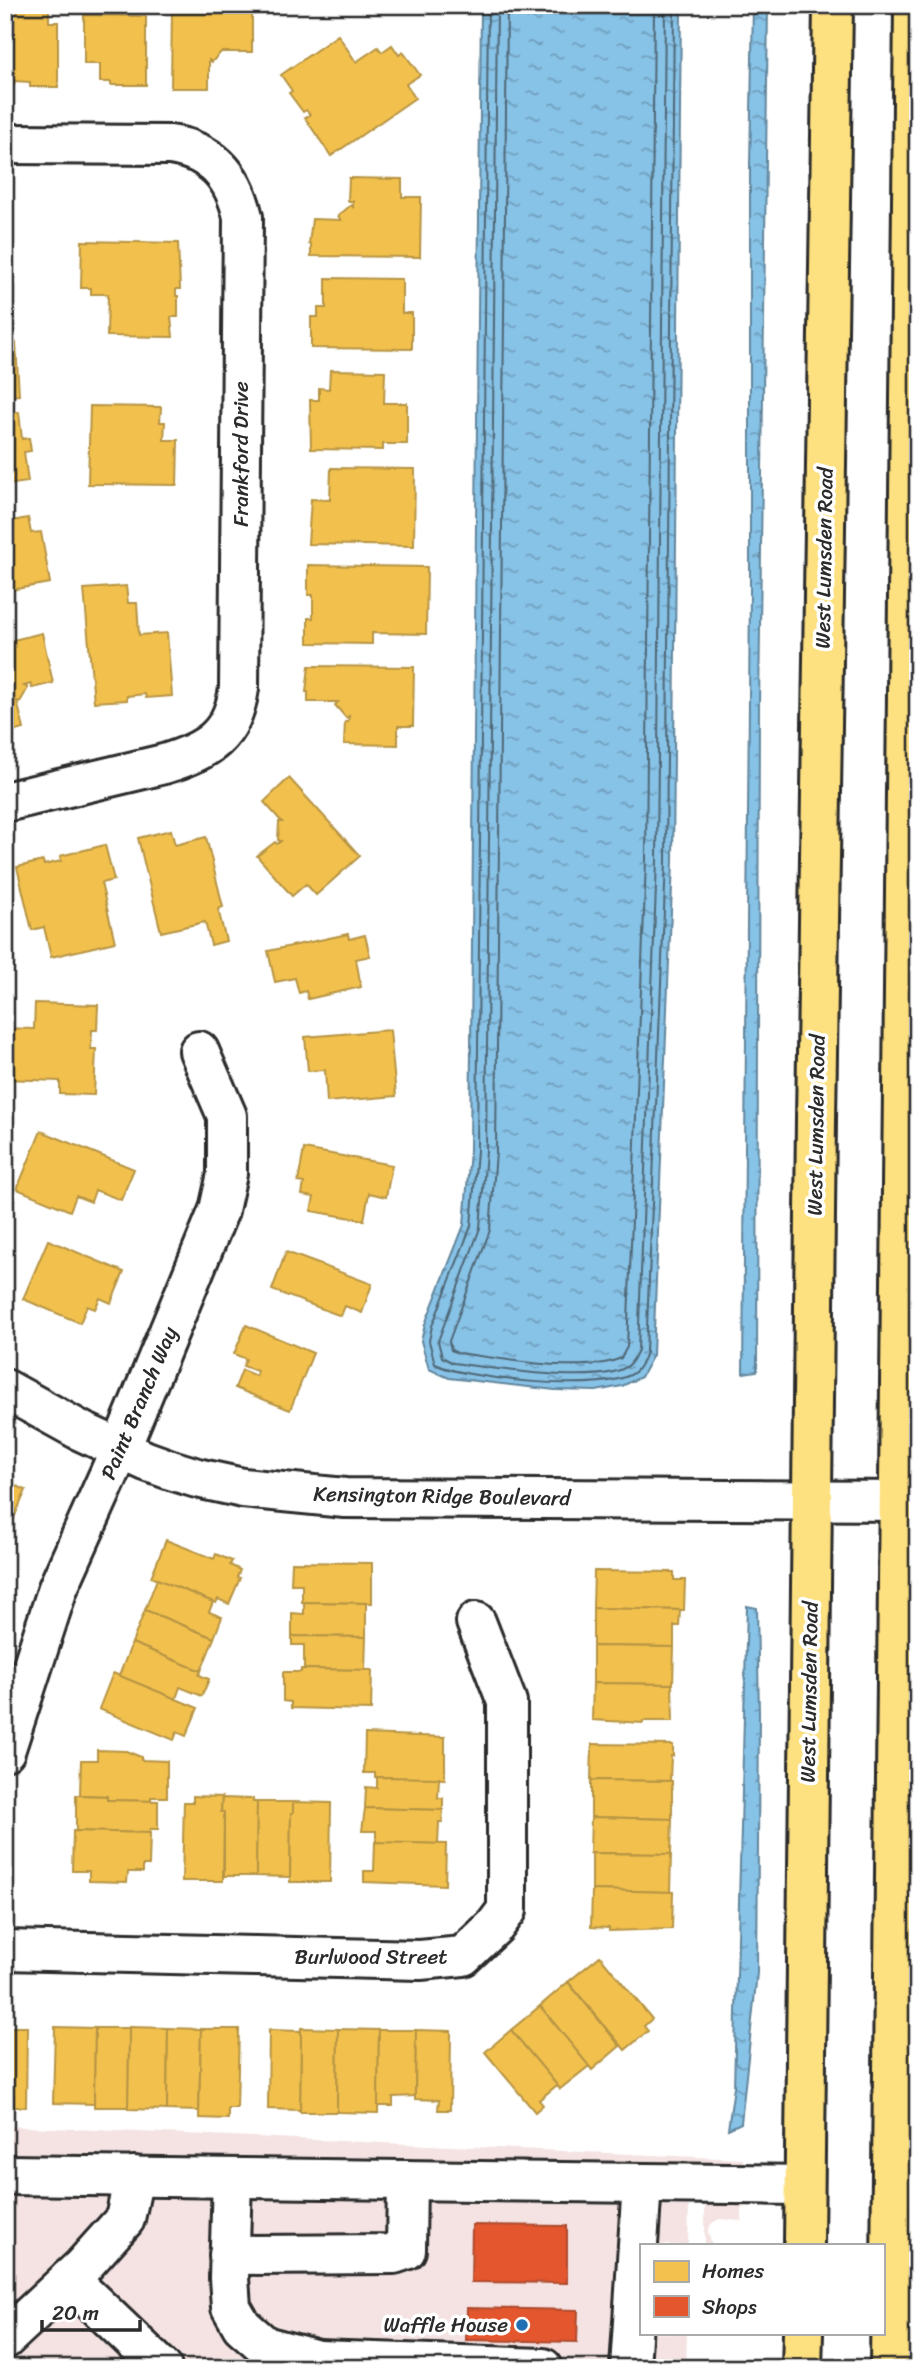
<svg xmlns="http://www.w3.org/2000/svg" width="923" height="2373" viewBox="0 0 923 2373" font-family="Sriracha,sans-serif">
	<defs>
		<pattern id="water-ripples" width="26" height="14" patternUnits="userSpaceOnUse" patternTransform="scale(1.75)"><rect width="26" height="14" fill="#87c2e7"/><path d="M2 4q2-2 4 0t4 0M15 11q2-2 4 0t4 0" fill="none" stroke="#6f9ebb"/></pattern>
	</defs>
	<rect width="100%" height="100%" fill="#fff"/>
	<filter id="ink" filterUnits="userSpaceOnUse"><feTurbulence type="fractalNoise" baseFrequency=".0143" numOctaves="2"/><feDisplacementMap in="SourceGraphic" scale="14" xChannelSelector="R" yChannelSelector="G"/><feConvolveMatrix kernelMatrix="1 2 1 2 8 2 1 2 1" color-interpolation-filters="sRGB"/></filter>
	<g filter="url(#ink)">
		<!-- built -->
		<g fill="#f4e3e2">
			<path d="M5 2126 743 2159 742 2221 719 2219 711 2224 708 2232 712 2245H705V2202L5 2180Z"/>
			<path d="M5 2195 689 2206 688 2245H641V2333H687L686 2368H5Z"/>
		</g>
		<!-- water -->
		<g fill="url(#water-ripples)" stroke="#62869c" stroke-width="2">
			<path d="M481 5H681L673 862 653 1355 641 1377 622 1386 596 1391 555 1390 449 1378 429 1369 421 1341 425 1324 464 1225 470 1150Z"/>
			<path d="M753 5H768L759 707 757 1371 743 1373 750 589V165Z"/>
			<path d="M747 1606 757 1608 759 1714 757 1973 741 2123 728 2129 734 2087Z"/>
		</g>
		<!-- homes -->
		<g fill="#f2c14e" stroke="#b69444" stroke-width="2">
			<path d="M5 5H49V22H58V87H30V82L14 81V85H5Z"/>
			<path d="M172 5H252V52H221L212 62 209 60V88H171Z"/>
			<path d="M84 15 146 16V85H111V82H100V64H84Z"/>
			<path d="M338 35 356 62 378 47 382 52 392 45 399 55 403 52 420 75 406 84 415 98 331 156 305 118 310 115 306 110 303 112 289 93 292 91 281 75Z"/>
			<path d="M349 178 402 179V197H421L420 257 311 256V244H309L312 219 341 220 338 216 351 205 353 207V201H348Z"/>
			<path d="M82 241 178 243 180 289H176V296H178V317H171L173 337 107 336 108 294H91V288H81Z"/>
			<path d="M326 278 402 279V313H412V349L311 348V317H318V308H326Z"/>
			<path d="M5 327H11L12 344 16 343 19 395 5 396Z"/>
			<path d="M330 370 385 371 384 403H407V444H383V450L311 449 310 400H319V388L329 389Z"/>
			<path d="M90 406 161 407 160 422H165L164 440H178L177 485 88 484Z"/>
			<path d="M19 412 22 439 29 438 31 451 24 452 28 482 6 485 7 495H5V413Z"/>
			<path d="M331 468 415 469 414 546 308 544 311 499 330 500Z"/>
			<path d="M5 513 7 522 28 518 31 533 41 532 50 583 5 591Z"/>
			<path d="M308 565 427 567 426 634 372 633V644L308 643V618H313V595H308Z"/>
			<path d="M126 586 128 603H137L139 635 167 633 172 696 146 698 145 694 127 696V700L94 702 84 589Z"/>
			<path d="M42 633 53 683 32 688 31 684 24 686 28 688 20 702 17 701 24 729 5 733V642Z"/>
			<path d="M309 666 414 667 413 726H398V745L344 744 345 722H348L349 716 346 718 335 705 338 702H308V692H306Z"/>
			<path d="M289 778 360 856 316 895 306 884 292 896 257 856 275 842 277 844 281 841 278 840 279 822H282L264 802Z"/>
			<path d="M171 830 175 845 206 837 223 907 218 909 226 941 211 945 205 922 161 932 138 838Z"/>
			<path d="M105 845 114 880 101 883 115 942 51 957 44 927 32 930 17 867 43 861 44 865 61 861 60 856Z"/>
			<path d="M348 934 349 939 365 935 370 956 356 959 361 987 308 999 306 991 299 993 295 978 275 982 268 951Z"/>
			<path d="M35 1003 98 1005 97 1030H92L91 1049H96L94 1095 60 1094V1081L5 1079V1028L34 1029Z"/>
			<path d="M390 1030 396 1096 327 1102 325 1070 308 1071 305 1037Z"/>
			<path d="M41 1131 134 1169 121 1200 95 1190 91 1202 76 1196 70 1211 17 1189Z"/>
			<path d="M304 1149 392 1165 386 1197 369 1193 364 1220 311 1211 314 1197 302 1195 304 1183 298 1182Z"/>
			<path d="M48 1240 124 1272 111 1303 100 1298 95 1309 87 1306 80 1323 23 1299Z"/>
			<path d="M286 1252 372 1284 362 1313 345 1306 341 1316 272 1290Z"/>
			<path d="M246 1325 313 1353 290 1410 235 1388 242 1370 256 1376 257 1371 243 1366 246 1359 234 1354Z"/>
			<path d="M5 1481 26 1490 10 1527 5 1525Z"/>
			<path d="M166 1540 214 1559 216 1554 232 1561 230 1565 240 1570 237 1577 240 1578 229 1604 218 1599 216 1603 151 1577Z"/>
			<path d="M292 1562 372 1563V1603L302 1602V1584H291Z"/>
			<path d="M594 1571 674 1572V1580H685L684 1610 593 1608Z"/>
			<path d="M157 1579 213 1602 209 1612 222 1617 214 1638 145 1610Z"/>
			<path d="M304 1602 366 1603V1637L292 1636V1613L304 1614Z"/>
			<path d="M593 1608 680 1610 679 1626H674V1647L593 1646Z"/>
			<path d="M145 1610 214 1638 201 1671 132 1643Z"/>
			<path d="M292 1636 366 1637 365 1670 304 1669V1645H292Z"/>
			<path d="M132 1643 201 1671 199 1675 209 1679 202 1696 180 1687 176 1699 119 1676Z"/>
			<path d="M593 1646 674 1647 673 1684 593 1683Z"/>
			<path d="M301 1669 372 1670 371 1710 291 1708V1702L283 1701V1672H301Z"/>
			<path d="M113 1673 198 1708 186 1736 177 1732 174 1740 99 1709Z"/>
			<path d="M593 1683 672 1684 673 1721H643V1723L592 1720Z"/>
			<path d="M365 1734 445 1737V1779L375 1777V1773H364Z"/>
			<path d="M592 1744 673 1745V1756H671L670 1781 591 1780Z"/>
			<path d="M97 1750 126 1751 141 1757V1760L167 1761V1797H151V1801L107 1800V1796L80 1795 81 1760H97Z"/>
			<path d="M377 1777 439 1778 438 1798H443V1810L365 1808 366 1787 377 1788Z"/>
			<path d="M591 1780 672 1781V1819L591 1817Z"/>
			<path d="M76 1795 107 1796V1800L158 1801V1829H150V1833L76 1831Z"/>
			<path d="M193 1796 222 1797 221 1812H224L223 1881H182L184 1802H193Z"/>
			<path d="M222 1798 253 1799V1802H257L256 1876H224V1812H221Z"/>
			<path d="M257 1802H293V1813H291L290 1877 256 1876Z"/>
			<path d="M293 1802 331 1803 330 1882H290L291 1813H293Z"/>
			<path d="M365 1808 443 1810 442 1822H439L438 1844 376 1843V1831H362Z"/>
			<path d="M591 1817 672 1819 671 1854 590 1853Z"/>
			<path d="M73 1831 150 1833 149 1865H143V1872H128L127 1882 89 1881V1871H72Z"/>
			<path d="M375 1842 446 1844 445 1885 364 1882V1871H374Z"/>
			<path d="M592 1853 671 1854 670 1892 592 1890Z"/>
			<path d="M592 1890 673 1892 672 1929 609 1931V1928L591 1927Z"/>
			<path d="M600 1956 652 2019 644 2026 648 2031 625 2050 568 1982Z"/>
			<path d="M568 1982 620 2046 592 2070 540 2006Z"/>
			<path d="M540 2006 589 2066 560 2089 511 2030Z"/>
			<path d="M5 2027H27L26 2107H14V2096H5Z"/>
			<path d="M55 2027 95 2028 94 2104 53 2103Z"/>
			<path d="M129 2027 168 2028 167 2110 128 2109Z"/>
			<path d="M95 2028H129L128 2107H94Z"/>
			<path d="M168 2028 201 2029 199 2111 167 2110Z"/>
			<path d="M301 2028 338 2029 337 2112H300Z"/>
			<path d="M201 2029H239L237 2108H228V2119L199 2118Z"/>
			<path d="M338 2029 379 2030 378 2113 337 2112Z"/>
			<path d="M269 2030 301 2031 300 2110 268 2109Z"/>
			<path d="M379 2030H416L415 2096 393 2097V2106H378Z"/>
			<path d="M416 2030 451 2031 450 2110H438L439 2100 415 2099Z"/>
			<path d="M511 2030 557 2085 539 2100 543 2105 535 2112 485 2052Z"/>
		</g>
		<!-- shops -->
		<g fill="#e4572e" stroke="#ac4a2d" stroke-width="2">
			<path d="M472 2225 567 2226V2283L471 2282Z"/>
			<path d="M467 2308 578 2310 577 2342 466 2340Z"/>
		</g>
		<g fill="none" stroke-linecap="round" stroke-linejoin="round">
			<!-- shore -->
			<g stroke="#506776" stroke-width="2">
				<path d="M488 5 477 1151 471 1226 432 1326 429 1341 435 1364C463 1379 612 1395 636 1371 640 1367 644 1358 646 1352L666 861 674 5"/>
				<path d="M497 5 486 1151 480 1228 438 1341 442 1357 453 1363C486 1367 607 1388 630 1364 633 1361 636 1354 638 1350L657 861 665 5"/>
				<path d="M507 5 496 1152 490 1230 449 1341 451 1350 457 1353C499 1358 583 1375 621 1358L627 1347 646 861 654 5"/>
			</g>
			<defs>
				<g id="minor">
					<path d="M5 144 170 145C212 151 234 176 243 217L239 688C233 735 208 751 164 764L5 802"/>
					<path d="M5 1389 81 1431 146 1461 171 1470 197 1478 243 1488 345 1498 918 1501"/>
					<path d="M5 1751 58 1588 120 1450 219 1210 227 1174V1116L199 1051"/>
					<path d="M5 1950 420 1960 463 1956 495 1926 507 1910V1702L476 1622"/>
					<path d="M5 2175 804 2185"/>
					<path d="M232 2178 229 2278 231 2307 242 2326 265 2346 318 2360"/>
					<path d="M229 2255 394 2254 406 2250 407 2180"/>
					<path d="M69 2279 162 2368"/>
					<path d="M5 2339 82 2267 125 2219 134 2176"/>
					<path d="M318 2368V2360L543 2368"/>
					<path d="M630 2368 642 2183"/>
				</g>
				<g id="major">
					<path d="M804 2245 816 1119 833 5"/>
					<path d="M802 2368 803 2333"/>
					<path d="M890 2368 914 5"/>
				</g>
			</defs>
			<!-- minor casing -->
			<use href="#minor" stroke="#2b2b2b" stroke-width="44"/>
			<!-- major casing -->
			<use href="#major" stroke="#2b2b2b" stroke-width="44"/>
			<!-- minor -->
			<use href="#minor" stroke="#fff" stroke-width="38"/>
			<!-- major -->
			<use href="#major" stroke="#fde080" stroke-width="38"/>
		</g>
	</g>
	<!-- markers -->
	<circle fill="#1f6fb2" stroke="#fff" stroke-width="2.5" cx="522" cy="2325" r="7"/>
	<g text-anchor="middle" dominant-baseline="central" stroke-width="7" stroke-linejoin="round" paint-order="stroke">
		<!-- street labels -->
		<g font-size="21" fill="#2b2b2b" stroke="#fff">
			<text transform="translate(241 454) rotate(-90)">Frankford Drive</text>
			<text transform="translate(824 558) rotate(-89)">West Lumsden Road</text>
			<text transform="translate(816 1125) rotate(-89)">West Lumsden Road</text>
			<text transform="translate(139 1403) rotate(-67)">Paint Branch Way</text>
			<text transform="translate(442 1496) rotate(1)">Kensington Ridge Boulevard</text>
			<text transform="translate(809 1692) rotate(-89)">West Lumsden Road</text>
			<text x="371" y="1957">Burlwood Street</text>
		</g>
		<!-- poi labels -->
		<g font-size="21" fill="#2b2b2b" stroke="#fff" text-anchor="end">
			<text x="508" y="2325">Waffle House</text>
		</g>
	</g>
	<!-- margin -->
	<rect width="923" height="2373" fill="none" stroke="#fff" stroke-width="28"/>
	<rect x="14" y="14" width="895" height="2345" fill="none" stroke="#2b2b2b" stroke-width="2.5" filter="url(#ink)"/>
	<!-- legend -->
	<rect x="640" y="2244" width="245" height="91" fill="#ffffff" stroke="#aaaaaa" stroke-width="2"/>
	<rect x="654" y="2261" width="35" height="21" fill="#f2c14e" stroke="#aaaaaa" stroke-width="2"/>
	<text x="702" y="2278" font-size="21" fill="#2b2b2b">Homes</text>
	<rect x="654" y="2296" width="35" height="21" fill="#e4572e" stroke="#aaaaaa" stroke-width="2"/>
	<text x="702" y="2314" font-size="21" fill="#2b2b2b">Shops</text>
	<!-- scale -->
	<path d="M42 2320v10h98v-10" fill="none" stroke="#2b2b2b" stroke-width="3.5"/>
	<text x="52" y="2320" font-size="21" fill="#2b2b2b" stroke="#ffffff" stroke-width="5" paint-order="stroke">20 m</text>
</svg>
